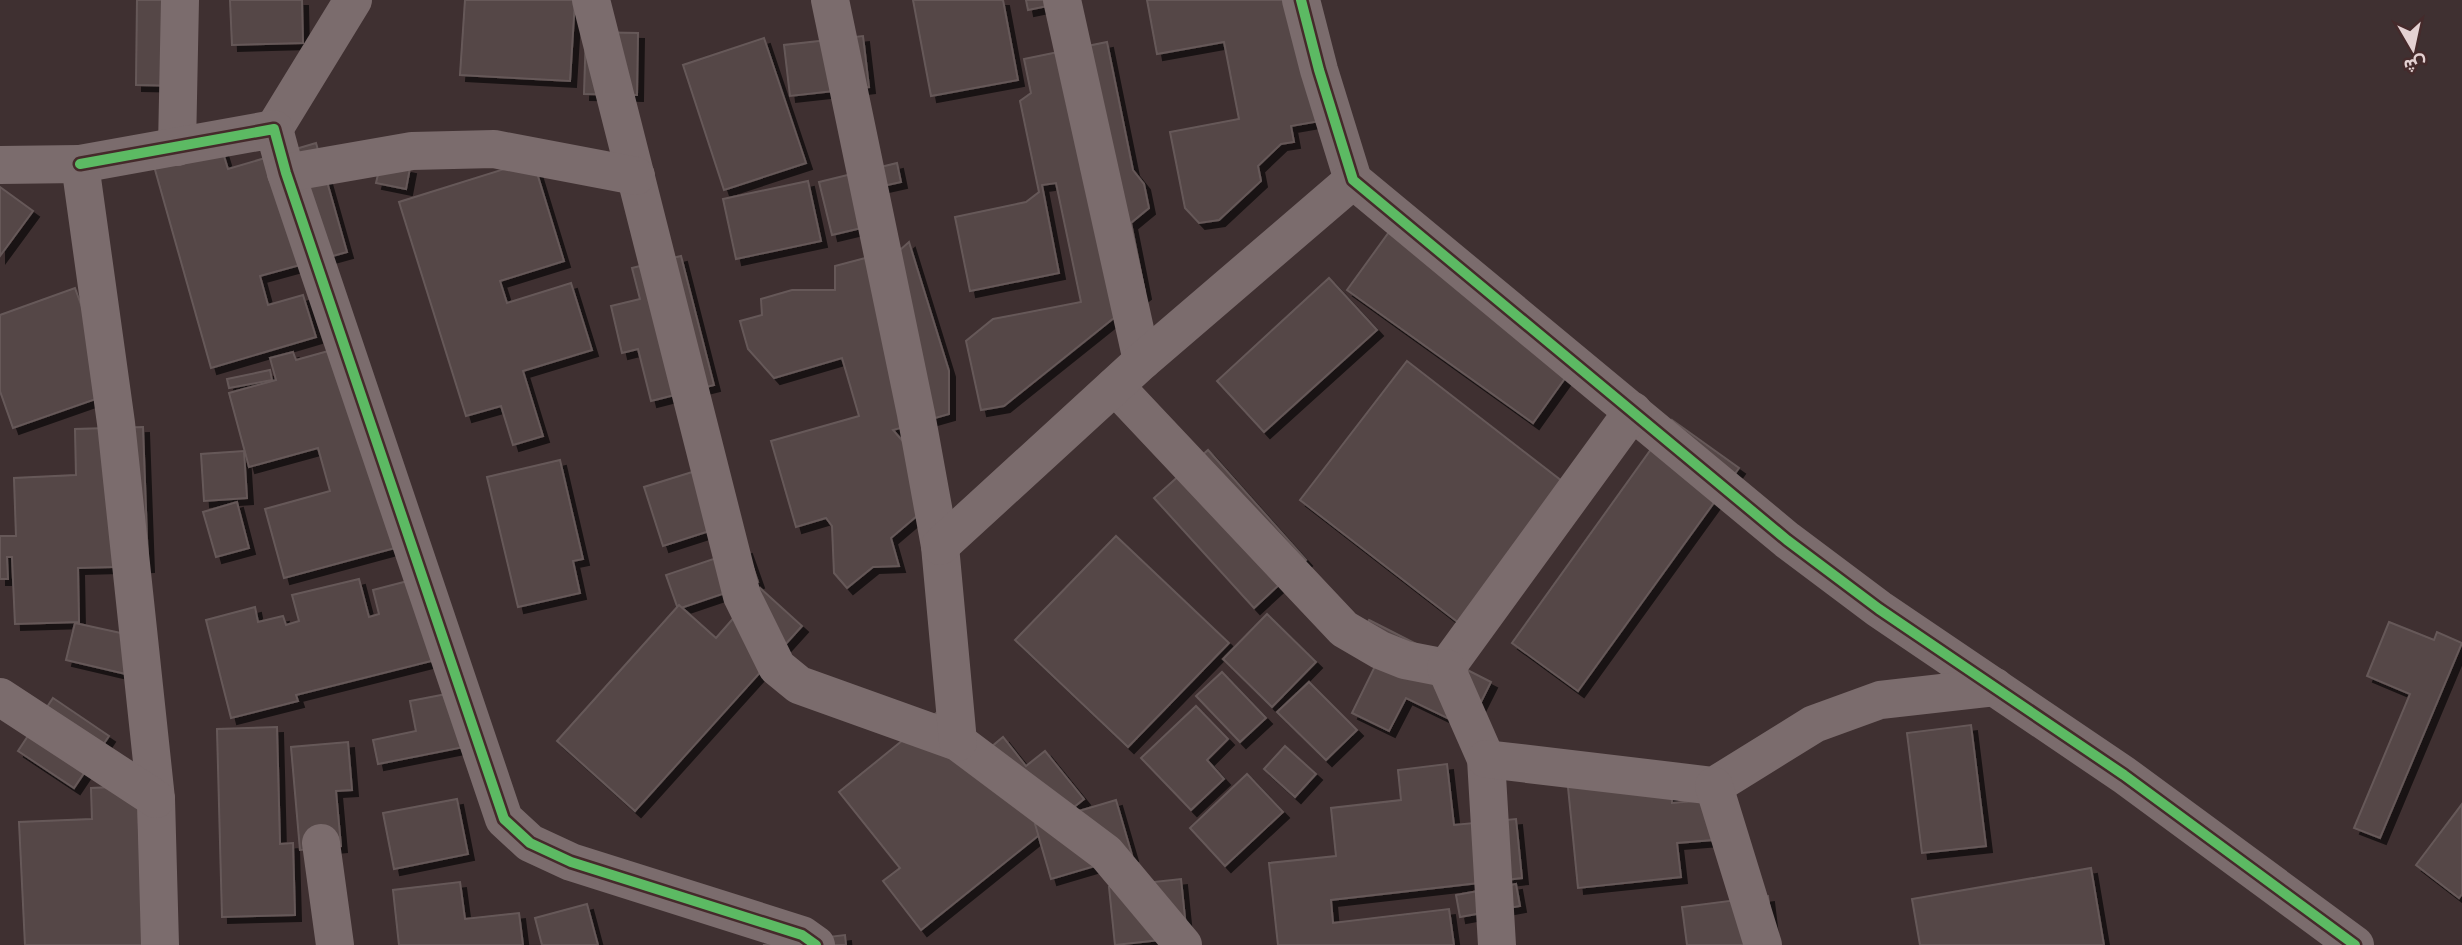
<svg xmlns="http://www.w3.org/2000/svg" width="2462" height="945" viewBox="0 0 2462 945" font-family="Montserrat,Vazirmatn,sans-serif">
	<defs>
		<filter id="shadow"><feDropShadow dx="6" dy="6" stdDeviation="0" flood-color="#0009"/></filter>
	</defs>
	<rect width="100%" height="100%" fill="#3f3031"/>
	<!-- building -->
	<g fill="#544647" stroke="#665959" stroke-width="2" filter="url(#shadow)">
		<path d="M137 0H185L184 86 136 85Z"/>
		<path d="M230 0H302L303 43 232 45Z"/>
		<path d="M465 0H575L570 81 460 75Z"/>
		<path d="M913 0H1003L1018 80 931 96Z"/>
		<path d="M1026 0H1076L1028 10Z"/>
		<path d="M1147 0H1294L1320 121 1291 126 1294 142 1281 144 1258 166 1261 181 1219 220 1199 223 1185 208 1170 132 1239 119 1224 42 1157 54Z"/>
		<path d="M586 32 638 33 637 95 584 94Z"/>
		<path d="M863 36 869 87 790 96 784 45Z"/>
		<path d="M764 38 806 163 724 190 683 65Z"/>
		<path d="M1107 42 1133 170 1144 184 1149 208 1131 223 1145 293 1004 406 981 410 966 341 993 319 1081 302 1056 183 1042 185 1059 273 970 291 955 217 1026 202 1039 192 1020 101 1031 93 1024 59Z"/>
		<path d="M219 140 228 169 316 143 347 252 260 276 268 305 303 295 316 337 211 368 152 159Z"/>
		<path d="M533 160 564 261 500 281 507 303 571 283 592 350 523 371 543 436 513 445 501 406 466 416 399 202Z"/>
		<path d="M381 162 410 168 406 189 376 183Z"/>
		<path d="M897 163 901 182 865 190 874 225 832 235 819 182Z"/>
		<path d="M808 181 821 241 736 259 723 199Z"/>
		<path d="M0 187 33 211 0 256Z"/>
		<path d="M1397 221 1583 353 1533 423 1347 290Z"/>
		<path d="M909 242 949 371V414L893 430 927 469 932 503 891 538 899 566 873 567 847 588 834 573 832 526 826 518 796 527 771 441 859 416 842 358 774 378 748 349 740 321 762 315 761 299 792 290H835V266L869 257 891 258Z"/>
		<path d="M681 256 714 385 651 401 638 349 622 353 611 306 640 299 632 268Z"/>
		<path d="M1329 278 1377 330 1264 432 1217 381Z"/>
		<path d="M75 288 113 393 13 428 0 391V315Z"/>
		<path d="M357 343 417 542 284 578 265 509 330 491 318 448 249 467 229 393 276 380 270 358 293 352 296 360Z"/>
		<path d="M1407 361 1567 485 1459 623 1300 500Z"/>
		<path d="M270 370 272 380 229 388 227 379Z"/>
		<path d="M1672 420 1739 468 1578 691 1512 643Z"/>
		<path d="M143 427 148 566 78 568 79 622 15 624 12 557H7L8 579H0V536H16L14 478 76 475 75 429Z"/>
		<path d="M1208 450 1306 560 1254 608 1154 498Z"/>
		<path d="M244 451 247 498 204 501 201 454Z"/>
		<path d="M560 460 583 559 573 561 580 593 518 607 487 477Z"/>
		<path d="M718 464 737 522 663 546 644 487Z"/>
		<path d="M237 502 249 548 216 557 203 512Z"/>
		<path d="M1116 536 1229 643 1128 747 1015 640Z"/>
		<path d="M746 548 758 582 678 609 666 575Z"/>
		<path d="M427 576 447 657 296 695 298 701 231 718 206 620 255 607 258 622 283 616 286 625 299 621 292 595 359 579 369 617 379 614 373 590Z"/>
		<path d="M760 588 802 626 635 811 557 741 679 605 716 638Z"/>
		<path d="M1267 614 1316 662 1272 707 1223 659Z"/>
		<path d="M1369 620 1491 682 1468 728 1406 698 1389 731 1352 713 1383 650 1360 638Z"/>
		<path d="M2389 622 2434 640 2437 632 2462 643 2380 838 2354 828 2410 694 2367 676Z"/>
		<path d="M75 623 139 637 130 675 66 660Z"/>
		<path d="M1222 672 1266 718 1240 742 1196 696Z"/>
		<path d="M1309 682 1357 730 1326 760 1277 712Z"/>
		<path d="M457 692 469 746 378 764 373 740 416 731 410 701Z"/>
		<path d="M53 698 109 736 74 788 18 751Z"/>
		<path d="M1196 706 1228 739 1207 760 1224 779 1191 810 1141 758Z"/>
		<path d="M940 710 978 758 1003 737 1026 766 1045 751 1084 799 921 930 883 881 900 868 839 792Z"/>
		<path d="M1971 725 1986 846 1922 853 1907 733Z"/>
		<path d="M277 727 280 844 293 843 295 915 222 917 217 729Z"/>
		<path d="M348 742 352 790 336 791 341 846 300 850 291 747Z"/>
		<path d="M1285 746 1316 774 1295 797 1264 769Z"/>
		<path d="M1447 764 1454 825 1516 819 1522 878 1331 900 1333 923 1449 909 1454 945H1278L1269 863 1336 856 1331 808 1401 800 1398 770Z"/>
		<path d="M1566 767 1670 779 1672 803 1709 800 1713 840 1677 843 1681 877 1578 888Z"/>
		<path d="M1247 774 1283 812 1225 866 1190 828Z"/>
		<path d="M137 786 144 945H25L19 822 92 819 91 788Z"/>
		<path d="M457 799 468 854 394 869 383 813Z"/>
		<path d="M1116 800 1132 855 1051 879 1035 824Z"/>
		<path d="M2462 804V894L2459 898 2416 865Z"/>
		<path d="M2091 868 2104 945H1920L1912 899Z"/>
		<path d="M1181 879 1187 937 1115 945 1109 887Z"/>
		<path d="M460 882 465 919 519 913 523 945H399L393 890Z"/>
		<path d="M1516 884 1520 906 1460 917 1456 895Z"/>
		<path d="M1768 896 1774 945H1687L1682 907Z"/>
		<path d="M587 904 598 945H542L535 918Z"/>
		<path d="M845 935 846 945H763Z"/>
	</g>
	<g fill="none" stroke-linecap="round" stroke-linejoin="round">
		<!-- minor -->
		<g stroke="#7b6c6d" stroke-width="38">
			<path d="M591 0 742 596 777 667 799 685 958 742 1106 853 1183 945"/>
			<path d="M830 0 916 414 940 546 958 742"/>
			<path d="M1062 0 1142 361"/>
			<path d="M1301 0 1319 70 1353 180 1787 540 1879 609 2124 775 2355 945"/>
			<path d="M274 129 353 0"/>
			<path d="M177 147 180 0"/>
			<path d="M80 164 274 129 286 173 504 819 530 843 571 862 802 935 816 945"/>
			<path d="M0 165 80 164 116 423 156 799 160 945"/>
			<path d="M286 173 412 151 494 149 636 176"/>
			<path d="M1115 386 1344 629 1380 650 1405 660 1446 668 1633 411"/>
			<path d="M940 546 1142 361 1353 180"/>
			<path d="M1446 668 1486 759 1497 945"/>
			<path d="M0 697 156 799"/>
			<path d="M1486 759 1714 786 1814 724 1880 700 1995 687"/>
			<path d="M1714 786 1763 945"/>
			<path d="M321 843 335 945"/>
		</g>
		<defs>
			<g id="cycleway">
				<path d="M1301 0 1319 70 1353 180 1787 540 1879 609 2124 775 2355 945"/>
				<path d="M80 164 274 129 286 173 504 819 530 843 571 862 802 935 816 945"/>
			</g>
		</defs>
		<!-- cycleway casing -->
		<use href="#cycleway" stroke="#452a2b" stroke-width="15"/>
		<!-- cycleway -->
		<use href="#cycleway" stroke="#5cba63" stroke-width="10"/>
	</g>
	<!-- north arrow -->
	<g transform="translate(2413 49) rotate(171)" stroke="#452a2b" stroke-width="5" paint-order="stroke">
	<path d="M0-5L12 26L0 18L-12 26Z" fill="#e4d1d2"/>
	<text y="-10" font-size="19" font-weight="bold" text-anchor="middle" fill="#e4d1d2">ش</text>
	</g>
</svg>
